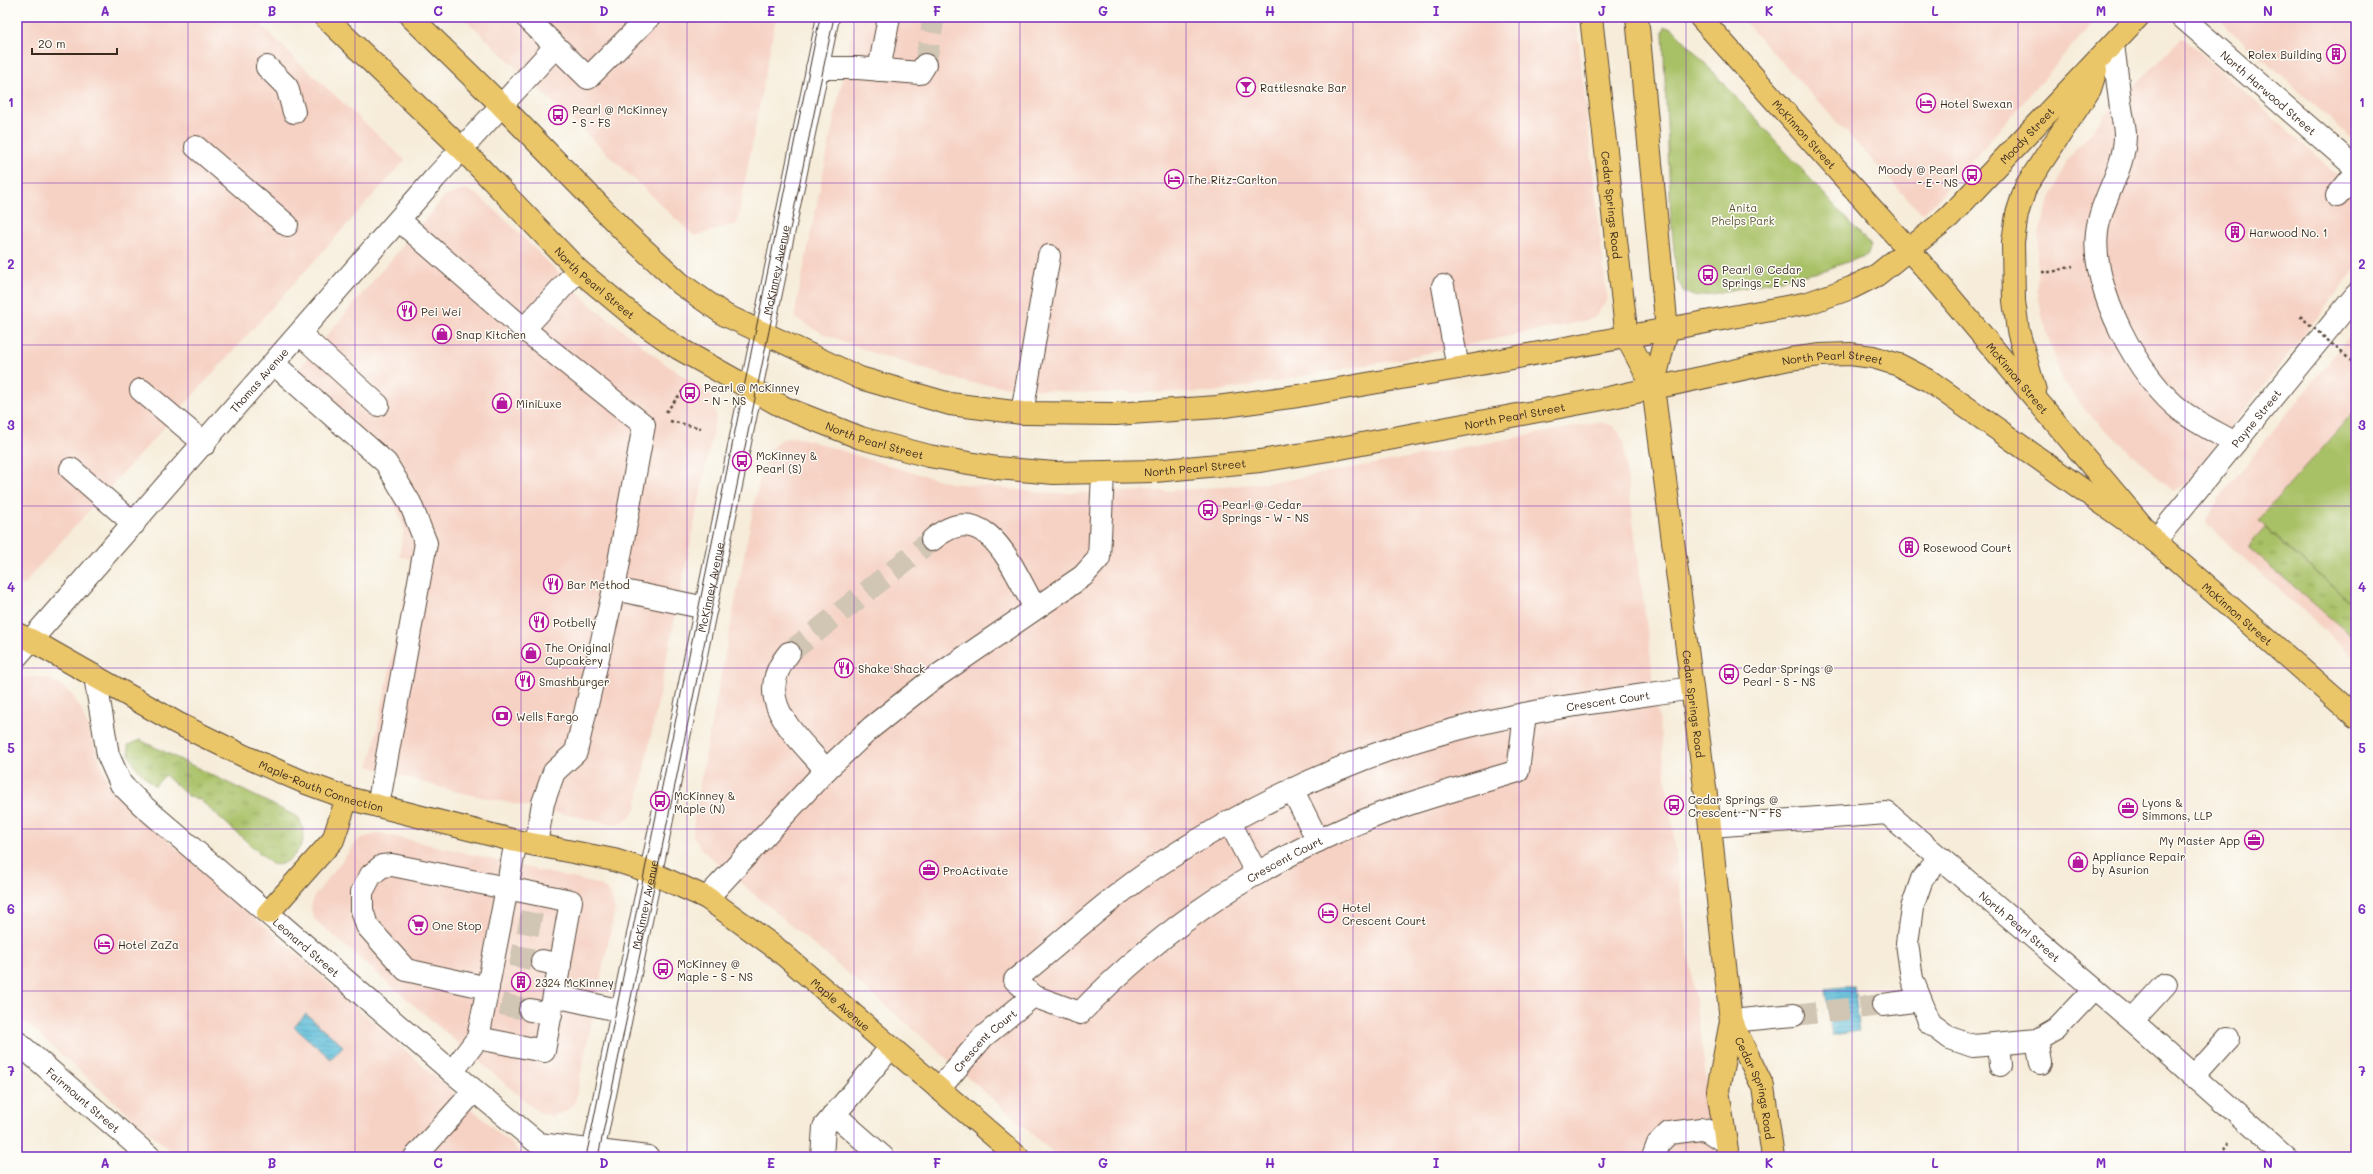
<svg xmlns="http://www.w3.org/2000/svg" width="2373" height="1174" viewBox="0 0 2373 1174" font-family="Mali,sans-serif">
	<defs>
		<pattern id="grass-tufts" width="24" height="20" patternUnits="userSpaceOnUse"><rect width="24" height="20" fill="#a9c166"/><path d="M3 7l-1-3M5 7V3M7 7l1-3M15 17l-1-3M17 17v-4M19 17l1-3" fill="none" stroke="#8b9d53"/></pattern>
		<pattern id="water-rules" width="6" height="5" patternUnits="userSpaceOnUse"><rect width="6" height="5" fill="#5bbdda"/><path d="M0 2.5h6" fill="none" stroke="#4c9ab0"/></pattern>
	</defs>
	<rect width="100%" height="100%" fill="#fdfcf7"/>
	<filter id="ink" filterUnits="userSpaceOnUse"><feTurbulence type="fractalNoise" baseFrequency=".025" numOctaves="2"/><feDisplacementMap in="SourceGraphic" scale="8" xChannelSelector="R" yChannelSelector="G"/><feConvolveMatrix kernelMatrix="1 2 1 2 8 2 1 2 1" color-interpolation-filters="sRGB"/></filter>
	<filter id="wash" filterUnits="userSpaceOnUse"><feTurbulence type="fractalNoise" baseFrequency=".012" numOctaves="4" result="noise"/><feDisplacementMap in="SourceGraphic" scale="16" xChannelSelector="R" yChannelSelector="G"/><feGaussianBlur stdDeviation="0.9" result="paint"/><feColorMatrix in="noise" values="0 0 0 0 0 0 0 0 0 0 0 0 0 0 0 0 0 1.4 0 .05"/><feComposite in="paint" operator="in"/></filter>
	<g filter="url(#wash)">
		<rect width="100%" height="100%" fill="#f6ecd9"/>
		<!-- built -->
		<g fill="#f6d2c4">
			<path d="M17 17H254L293 57 405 160 32 574 25 585 17 583Z"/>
			<path d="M463 17H776L737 224 694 236Z"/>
			<path d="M855 17H1576L1607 297 1605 303 1594 318 1579 322 1384 362 1213 392 1080 393 969 383 876 354 822 333 795 318 796 306Z"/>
			<path d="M1740 17H2098L1932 206 1924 212H1920Z"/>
			<path d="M2218 17H2356V142L2222 23Z"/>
			<path d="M2182 37 2356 191V268L2189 481 2182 488 2172 491 2086 411 2061 378 2043 319 2037 289V255L2040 228 2047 208 2067 160 2103 118Z"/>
			<path d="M465 189 478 195 503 217 593 307 664 363 711 395 714 404 716 417 636 809 625 822 615 825 453 791 368 766 373 751 412 559 399 557 404 529 383 471 344 439 357 423 296 372 444 197Z"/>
			<path d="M2356 328V658L2219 536 2206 524V520L2219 498Z"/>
			<path d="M1599 422 1613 426 1619 433 1623 442 1689 956 1717 1157H1058L920 1035 708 855 699 846 693 835 694 814 756 494 766 455 776 443 783 439 793 437 804 439 900 469 951 483 1051 493 1166 491 1278 482Z"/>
			<path d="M26 677H42L60 684 74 697 82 711 110 788 129 806 526 1157H177L17 1015V681Z"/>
			<path d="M380 833 593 883 602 886 610 894 615 910 575 1102 565 1112 551 1116 538 1112 315 920 311 909 313 898 359 839Z"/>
		</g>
		<!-- grass -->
		<g fill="url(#grass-tufts)" stroke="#727642">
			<path d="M2265 528 2356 606V640L2248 547Z"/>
			<path d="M140 740 298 817C301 823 304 829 304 835 303 849 286 869 272 864L199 799 188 796 165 775 155 786C142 774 128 763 128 745Z"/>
		</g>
		<!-- green -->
		<g fill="#a9c166" stroke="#727642">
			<path d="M1665 27 1672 28 1680 36 1866 240 1871 246 1867 255 1819 272 1707 295 1696 297 1684 292 1677 279 1671 221 1663 32Z"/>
			<path d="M2356 409V606L2258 521Z"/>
		</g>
		<!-- water -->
		<g fill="url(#water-rules)" stroke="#4b747c">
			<path d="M1854 986 1860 1031 1832 1035 1825 989Z"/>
			<path d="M306 1014 343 1046 331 1059 294 1027Z"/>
		</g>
	</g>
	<g filter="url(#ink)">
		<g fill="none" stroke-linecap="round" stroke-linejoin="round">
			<!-- minor-tunnel -->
			<g stroke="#d1c5b4" stroke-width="22" stroke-dasharray="22 11" stroke-linecap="butt">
				<path d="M925 65 934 17"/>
				<path d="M789 653 932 540"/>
				<path d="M519 921 549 927"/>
				<path d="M511 955 542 961"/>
				<path d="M501 1004 530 1010"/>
				<path d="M1794 1015 1883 1005"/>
			</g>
			<defs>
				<g id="minor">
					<path d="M526 17 588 78 649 17"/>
					<path id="s1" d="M2182 17 2356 168"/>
					<path d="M2113 45C2116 66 2118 87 2121 108 2122 116 2125 126 2125 135 2125 170 2101 198 2097 232 2090 288 2139 380 2183 412 2198 424 2218 433 2235 443"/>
					<path d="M267 67 287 87 294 112"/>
					<path d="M817 68H858L920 73 925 65"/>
					<path d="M879 70 889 17"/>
					<path d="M196 147 287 225"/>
					<path d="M2337 196 2356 173"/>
					<path d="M399 220 524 329 644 425 614 589 576 752 554 772 543 803 536 845"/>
					<path d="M1443 286 1458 368"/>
					<path d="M524 329 578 270"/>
					<path d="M300 334 378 405"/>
					<path d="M274 364 386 463 410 503 426 543 378 806"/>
					<path d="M141 390 205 444"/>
					<path d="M1022 413 1049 256"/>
					<path d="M71 469 134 524"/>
					<path d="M932 540C986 493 1013 570 1035 608"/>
					<path id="s2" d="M2155 541 2356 295"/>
					<path d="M614 589 706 608"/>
					<path d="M789 653C750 700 796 734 826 770"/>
					<path id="s3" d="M17 656 435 178 555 47"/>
					<path id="s4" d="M95 676 108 755 121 784 142 805 452 1072 539 1144 648 1157"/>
					<path d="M1292 789 1318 841"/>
					<path d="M1229 821 1257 874"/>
					<path id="s5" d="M1710 826 1887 813 2132 1021 2285 1157"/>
					<path d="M1940 858 1922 879 1912 908 1907 943 1912 979 1930 1023 1950 1038 1973 1046 2037 1040 2056 1029 2094 989"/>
					<path d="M707 898 826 770 872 727 930 681 1083 576 1099 558 1103 473"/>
					<path d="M542 961 560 965"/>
					<path d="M555 996 622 1011"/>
					<path id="s6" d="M1033 996 1080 1013C1164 926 1267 857 1380 814 1425 797 1472 785 1518 771L1525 714"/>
					<path d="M1883 1005 1920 1000"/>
					<path d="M530 1010 551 1014"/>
					<path d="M1731 1021 1794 1015"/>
					<path d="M2132 1021 2166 984"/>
					<path d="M478 1038 544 1051 571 901 392 865 382 866 371 875 362 892V910L367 926 406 970 488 988"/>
					<path d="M2037 1040 2041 1063"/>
					<path id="s7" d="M17 1042 150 1157"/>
					<path d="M1998 1045 2000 1065"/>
					<path d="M452 1072 478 1038 516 841"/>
					<path d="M2193 1077 2228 1038"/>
					<path id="s8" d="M939 1089 983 1037 1033 996 1015 980C1063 941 1109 898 1160 864 1255 802 1358 753 1469 726 1542 708 1618 699 1692 688"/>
					<path d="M834 1114 883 1157"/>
					<path d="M415 1157 474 1091"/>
					<path id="s9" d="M592 1157 828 17"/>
					<path d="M822 1157 824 1127 891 1047"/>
					<path d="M1653 1157 1658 1144 1669 1133 1701 1129 1708 1131 1725 1142"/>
				</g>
				<g id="major">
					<path id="s10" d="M325 17 462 149 578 270 642 323 678 348 785 408 861 438 929 456 997 468 1054 473 1155 471 1260 461 1335 449 1608 398 1789 359 1821 355 1850 354 1873 357 1899 365 1928 380 2155 541"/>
					<path id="s11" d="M411 17 502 106 625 232 681 284 725 315 860 378 950 404 1022 413 1116 414 1217 407 1298 396 1458 368 1808 303 1851 288 1877 275 1949 217 2138 17"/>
					<path id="s12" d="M1591 17 1627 338 1653 387 1710 826 1731 1021 1718 1090 1728 1157"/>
					<path d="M1637 17 1667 330 1653 387"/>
					<path id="s13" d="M1700 17 1935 279 2155 541 2356 717"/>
					<path d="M2035 391 2018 331 2014 301 2013 242 2017 214 2026 186 2090 89 2096 70"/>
					<path id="s14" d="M17 634 31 640 177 723 244 756 306 783 347 798 516 841 614 860 645 870 707 898 776 948 1018 1157"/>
					<path d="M268 913 333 840 347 798"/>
					<path id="s15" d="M1731 1021 1763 1087 1773 1157"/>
				</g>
			</defs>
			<!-- minor casing -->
			<use href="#minor" stroke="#57473a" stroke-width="24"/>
			<!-- major casing -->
			<use href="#major" stroke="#57473a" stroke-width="24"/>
			<!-- path -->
			<g stroke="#57473a" stroke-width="2.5" stroke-dasharray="3 3" stroke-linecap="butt">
				<path d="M2042 272H2052L2073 266"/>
				<path d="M666 412 684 389"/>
				<path d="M670 421 701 428"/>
				<path d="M2219 1157 2228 1145"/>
			</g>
			<!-- minor -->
			<use href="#minor" stroke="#fff" stroke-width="22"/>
			<!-- major -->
			<use href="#major" stroke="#ebc669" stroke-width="22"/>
			<!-- tram -->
			<g stroke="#3b2a1e" stroke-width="1">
				<path d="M586 1157 820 17"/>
				<path d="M598 1157 834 17"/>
			</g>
			<!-- path-bridge -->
			<path stroke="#57473a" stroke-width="2.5" stroke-dasharray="3 3" stroke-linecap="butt" d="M2300 316 2356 365"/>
		</g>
	</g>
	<!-- grid -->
	<path fill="none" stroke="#7b2cbf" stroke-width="1" stroke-opacity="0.55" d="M188 17V1157M355 17V1157M521 17V1157M687 17V1157M854 17V1157M1020 17V1157M1186 17V1157M1353 17V1157M1519 17V1157M1686 17V1157M1852 17V1157M2018 17V1157M2185 17V1157M17 183H2356M17 345H2356M17 506H2356M17 668H2356M17 829H2356M17 991H2356"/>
	<!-- icons -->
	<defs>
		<symbol id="building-ring" viewBox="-11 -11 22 22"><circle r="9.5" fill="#fdfcf7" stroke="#b5179e" stroke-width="1.5"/><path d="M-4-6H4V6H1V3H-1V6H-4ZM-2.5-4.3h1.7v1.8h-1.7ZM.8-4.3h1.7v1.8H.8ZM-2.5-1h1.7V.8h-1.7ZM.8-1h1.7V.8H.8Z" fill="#b5179e"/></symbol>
		<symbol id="bar-ring" viewBox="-11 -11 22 22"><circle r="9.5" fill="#fdfcf7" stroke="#b5179e" stroke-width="1.5"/><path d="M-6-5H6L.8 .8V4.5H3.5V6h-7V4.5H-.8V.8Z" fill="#b5179e"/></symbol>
		<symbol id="hotel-ring" viewBox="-11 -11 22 22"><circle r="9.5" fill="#fdfcf7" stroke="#b5179e" stroke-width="1.5"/><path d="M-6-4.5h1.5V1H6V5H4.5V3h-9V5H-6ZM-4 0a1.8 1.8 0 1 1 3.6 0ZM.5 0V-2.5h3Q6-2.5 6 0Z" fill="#b5179e"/></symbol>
		<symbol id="bus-ring" viewBox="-11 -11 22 22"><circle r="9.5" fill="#fdfcf7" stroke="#b5179e" stroke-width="1.5"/><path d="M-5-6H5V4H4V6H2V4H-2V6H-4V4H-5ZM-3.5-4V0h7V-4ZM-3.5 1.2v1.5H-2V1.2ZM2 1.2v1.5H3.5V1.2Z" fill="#b5179e"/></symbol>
		<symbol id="restaurant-ring" viewBox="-11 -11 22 22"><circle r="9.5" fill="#fdfcf7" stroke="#b5179e" stroke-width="1.5"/><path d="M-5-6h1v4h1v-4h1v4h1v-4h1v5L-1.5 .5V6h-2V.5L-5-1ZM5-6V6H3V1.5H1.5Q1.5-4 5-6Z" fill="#b5179e"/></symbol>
		<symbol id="shop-ring" viewBox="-11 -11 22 22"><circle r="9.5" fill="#fdfcf7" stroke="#b5179e" stroke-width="1.5"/><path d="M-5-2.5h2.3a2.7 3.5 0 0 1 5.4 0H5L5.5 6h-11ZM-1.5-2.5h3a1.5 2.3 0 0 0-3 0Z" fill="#b5179e"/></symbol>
		<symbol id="bank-ring" viewBox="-11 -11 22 22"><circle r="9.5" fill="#fdfcf7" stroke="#b5179e" stroke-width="1.5"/><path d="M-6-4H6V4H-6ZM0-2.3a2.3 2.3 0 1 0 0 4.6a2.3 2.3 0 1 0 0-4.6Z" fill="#b5179e"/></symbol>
		<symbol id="office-ring" viewBox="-11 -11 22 22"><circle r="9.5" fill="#fdfcf7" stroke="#b5179e" stroke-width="1.5"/><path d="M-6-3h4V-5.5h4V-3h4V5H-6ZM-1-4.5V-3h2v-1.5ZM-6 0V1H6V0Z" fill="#b5179e"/></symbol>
		<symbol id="supermarket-ring" viewBox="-11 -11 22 22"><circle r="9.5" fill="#fdfcf7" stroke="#b5179e" stroke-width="1.5"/><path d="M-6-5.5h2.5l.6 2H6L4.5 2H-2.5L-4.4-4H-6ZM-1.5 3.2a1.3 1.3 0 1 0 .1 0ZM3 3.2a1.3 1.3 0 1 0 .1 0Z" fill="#b5179e"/></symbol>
	</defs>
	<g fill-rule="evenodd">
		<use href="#building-ring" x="2325" y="43" width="22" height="22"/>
		<use href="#bar-ring" x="1235" y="76" width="22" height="22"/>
		<use href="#hotel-ring" x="1915" y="92" width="22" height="22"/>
		<use href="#bus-ring" x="547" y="104" width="22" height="22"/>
		<use href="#bus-ring" x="1961" y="164" width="22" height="22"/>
		<use href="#hotel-ring" x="1163" y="168" width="22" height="22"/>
		<use href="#building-ring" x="2224" y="221" width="22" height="22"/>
		<use href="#bus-ring" x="1697" y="264" width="22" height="22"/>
		<use href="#restaurant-ring" x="396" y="300" width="22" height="22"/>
		<use href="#shop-ring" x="431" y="323" width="22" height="22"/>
		<use href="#bus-ring" x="679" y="382" width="22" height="22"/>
		<use href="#shop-ring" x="491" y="392" width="22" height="22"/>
		<use href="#bus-ring" x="731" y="450" width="22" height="22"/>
		<use href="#bus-ring" x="1197" y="499" width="22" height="22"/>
		<use href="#building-ring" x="1898" y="536" width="22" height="22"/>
		<use href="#restaurant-ring" x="542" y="573" width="22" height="22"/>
		<use href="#restaurant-ring" x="528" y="611" width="22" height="22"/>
		<use href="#shop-ring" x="520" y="642" width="22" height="22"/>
		<use href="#restaurant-ring" x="833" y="657" width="22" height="22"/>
		<use href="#bus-ring" x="1718" y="663" width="22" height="22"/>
		<use href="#restaurant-ring" x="514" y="670" width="22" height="22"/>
		<use href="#bank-ring" x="491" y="705" width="22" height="22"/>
		<use href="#bus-ring" x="649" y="790" width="22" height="22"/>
		<use href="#bus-ring" x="1663" y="794" width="22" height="22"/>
		<use href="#office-ring" x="2117" y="797" width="22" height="22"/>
		<use href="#office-ring" x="2243" y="829" width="22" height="22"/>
		<use href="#shop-ring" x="2067" y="851" width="22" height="22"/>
		<use href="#office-ring" x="918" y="859" width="22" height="22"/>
		<use href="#hotel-ring" x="1317" y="902" width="22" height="22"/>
		<use href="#supermarket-ring" x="407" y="914" width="22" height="22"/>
		<use href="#hotel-ring" x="93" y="933" width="22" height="22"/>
		<use href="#bus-ring" x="652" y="958" width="22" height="22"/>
		<use href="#building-ring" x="510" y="971" width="22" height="22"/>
	</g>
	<g text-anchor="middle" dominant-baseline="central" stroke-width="3" stroke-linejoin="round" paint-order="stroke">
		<!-- poi labels -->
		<g font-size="11" fill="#3b2a1e" stroke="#fdfcf7" text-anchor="start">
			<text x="2322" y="54" text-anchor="end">Rolex Building</text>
			<text x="1260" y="87">Rattlesnake Bar</text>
			<text x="1940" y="103">Hotel Swexan</text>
			<text x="572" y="109">Pearl @ McKinney<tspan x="572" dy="13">- S - FS</tspan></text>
			<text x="1958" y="169" text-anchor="end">Moody @ Pearl<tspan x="1958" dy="13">- E - NS</tspan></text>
			<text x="1188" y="179">The Ritz-Carlton</text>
			<text x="2249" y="232">Harwood No. 1</text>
			<text x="1722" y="269">Pearl @ Cedar<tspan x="1722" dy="13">Springs - E - NS</tspan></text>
			<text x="421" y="311">Pei Wei</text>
			<text x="456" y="334">Snap Kitchen</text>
			<text x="704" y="387">Pearl @ McKinney<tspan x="704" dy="13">- N - NS</tspan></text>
			<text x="516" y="403">MiniLuxe</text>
			<text x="756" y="455">McKinney &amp;<tspan x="756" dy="13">Pearl (S)</tspan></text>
			<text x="1222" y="504">Pearl @ Cedar<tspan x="1222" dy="13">Springs - W - NS</tspan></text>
			<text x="1923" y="547">Rosewood Court</text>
			<text x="567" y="584">Bar Method</text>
			<text x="553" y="622">Potbelly</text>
			<text x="545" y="647">The Original<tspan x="545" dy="13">Cupcakery</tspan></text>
			<text x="858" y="668">Shake Shack</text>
			<text x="1743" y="668">Cedar Springs @<tspan x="1743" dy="13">Pearl - S - NS</tspan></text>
			<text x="539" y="681">Smashburger</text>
			<text x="516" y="716">Wells Fargo</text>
			<text x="674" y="795">McKinney &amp;<tspan x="674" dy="13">Maple (N)</tspan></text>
			<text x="1688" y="799">Cedar Springs @<tspan x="1688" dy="13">Crescent - N - FS</tspan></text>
			<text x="2142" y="802">Lyons &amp;<tspan x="2142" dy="13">Simmons, LLP</tspan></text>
			<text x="2240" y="840" text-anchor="end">My Master App</text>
			<text x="2092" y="856">Appliance Repair<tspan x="2092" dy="13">by Asurion</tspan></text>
			<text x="943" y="870">ProActivate</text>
			<text x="1342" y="907">Hotel<tspan x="1342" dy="13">Crescent Court</tspan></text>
			<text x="432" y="925">One Stop</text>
			<text x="118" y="944">Hotel ZaZa</text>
			<text x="677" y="963">McKinney @<tspan x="677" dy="13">Maple - S - NS</tspan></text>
			<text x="535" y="982">2324 McKinney</text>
		</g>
		<!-- street labels -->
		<g font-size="11" fill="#3b2a1e" stroke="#fdfcf7">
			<text stroke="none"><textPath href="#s1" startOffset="115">North Harwood Street</textPath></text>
			<text stroke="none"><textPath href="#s13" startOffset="157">McKinnon Street</textPath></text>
			<text stroke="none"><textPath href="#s11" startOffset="1824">Moody Street</textPath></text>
			<text stroke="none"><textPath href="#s12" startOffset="189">Cedar Springs Road</textPath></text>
			<text stroke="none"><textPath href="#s9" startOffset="906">McKinney Avenue</textPath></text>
			<text stroke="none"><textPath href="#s10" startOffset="379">North Pearl Street</textPath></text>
			<text stroke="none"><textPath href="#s10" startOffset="1675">North Pearl Street</textPath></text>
			<text stroke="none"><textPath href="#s13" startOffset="481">McKinnon Street</textPath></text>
			<text stroke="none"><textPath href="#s3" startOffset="367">Thomas Avenue</textPath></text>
			<text stroke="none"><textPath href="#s10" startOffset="1351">North Pearl Street</textPath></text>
			<text stroke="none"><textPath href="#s2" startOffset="159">Payne Street</textPath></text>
			<text stroke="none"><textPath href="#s10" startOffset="703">North Pearl Street</textPath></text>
			<text stroke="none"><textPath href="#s10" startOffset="1027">North Pearl Street</textPath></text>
			<text stroke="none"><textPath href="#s9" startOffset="582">McKinney Avenue</textPath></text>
			<text stroke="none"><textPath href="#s13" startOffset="804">McKinnon Street</textPath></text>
			<text stroke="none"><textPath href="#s8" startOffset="824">Crescent Court</textPath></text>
			<text stroke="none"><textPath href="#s12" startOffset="698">Cedar Springs Road</textPath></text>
			<text stroke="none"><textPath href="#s14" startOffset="341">Maple-Routh Connection</textPath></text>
			<text stroke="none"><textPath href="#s6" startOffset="307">Crescent Court</textPath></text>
			<text stroke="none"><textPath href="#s9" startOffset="258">McKinney Avenue</textPath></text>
			<text stroke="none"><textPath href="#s5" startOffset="352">North Pearl Street</textPath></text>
			<text stroke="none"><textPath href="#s4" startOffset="359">Leonard Street</textPath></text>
			<text stroke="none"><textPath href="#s14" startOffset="915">Maple Avenue</textPath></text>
			<text stroke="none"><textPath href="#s8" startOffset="67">Crescent Court</textPath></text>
			<text stroke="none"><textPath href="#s15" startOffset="72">Cedar Springs Road</textPath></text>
			<text stroke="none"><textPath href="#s7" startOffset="88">Fairmount Street</textPath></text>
		</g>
		<!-- park labels -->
		<g font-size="11" fill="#5c5734" stroke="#fdfcf7">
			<text x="1743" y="207">Anita<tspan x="1743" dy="13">Phelps Park</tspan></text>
		</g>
	</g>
	<!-- margin -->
	<rect width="2373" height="1174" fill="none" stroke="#fdfcf7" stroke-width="44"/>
	<!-- scale -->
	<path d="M32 48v6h85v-6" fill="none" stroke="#3b2a1e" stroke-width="2"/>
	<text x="38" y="48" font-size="12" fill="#3b2a1e" stroke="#fdfcf7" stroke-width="3" paint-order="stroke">20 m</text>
	<rect x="22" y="22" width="2329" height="1130" fill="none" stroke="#7b2cbf" stroke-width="1.5"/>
	<g font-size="13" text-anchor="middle" font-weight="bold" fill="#7b2cbf">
		<text x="105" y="16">A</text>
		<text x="272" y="16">B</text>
		<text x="438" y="16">C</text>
		<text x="604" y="16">D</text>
		<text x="771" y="16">E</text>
		<text x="937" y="16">F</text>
		<text x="1103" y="16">G</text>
		<text x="1270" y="16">H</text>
		<text x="1436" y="16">I</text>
		<text x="1602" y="16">J</text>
		<text x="1769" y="16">K</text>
		<text x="1935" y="16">L</text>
		<text x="2101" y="16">M</text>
		<text x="2268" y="16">N</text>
		<text x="11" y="107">1</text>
		<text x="2362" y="107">1</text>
		<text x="11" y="269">2</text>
		<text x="2362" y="269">2</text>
		<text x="11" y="430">3</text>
		<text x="2362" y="430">3</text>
		<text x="11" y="592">4</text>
		<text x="2362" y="592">4</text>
		<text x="11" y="753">5</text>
		<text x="2362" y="753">5</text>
		<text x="11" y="914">6</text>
		<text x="2362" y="914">6</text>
		<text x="11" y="1076">7</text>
		<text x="2362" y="1076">7</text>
		<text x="105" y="1168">A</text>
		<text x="272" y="1168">B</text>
		<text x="438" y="1168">C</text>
		<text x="604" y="1168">D</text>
		<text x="771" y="1168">E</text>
		<text x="937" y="1168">F</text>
		<text x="1103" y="1168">G</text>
		<text x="1270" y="1168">H</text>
		<text x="1436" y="1168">I</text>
		<text x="1602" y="1168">J</text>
		<text x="1769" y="1168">K</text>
		<text x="1935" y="1168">L</text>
		<text x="2101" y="1168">M</text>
		<text x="2268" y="1168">N</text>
	</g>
</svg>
